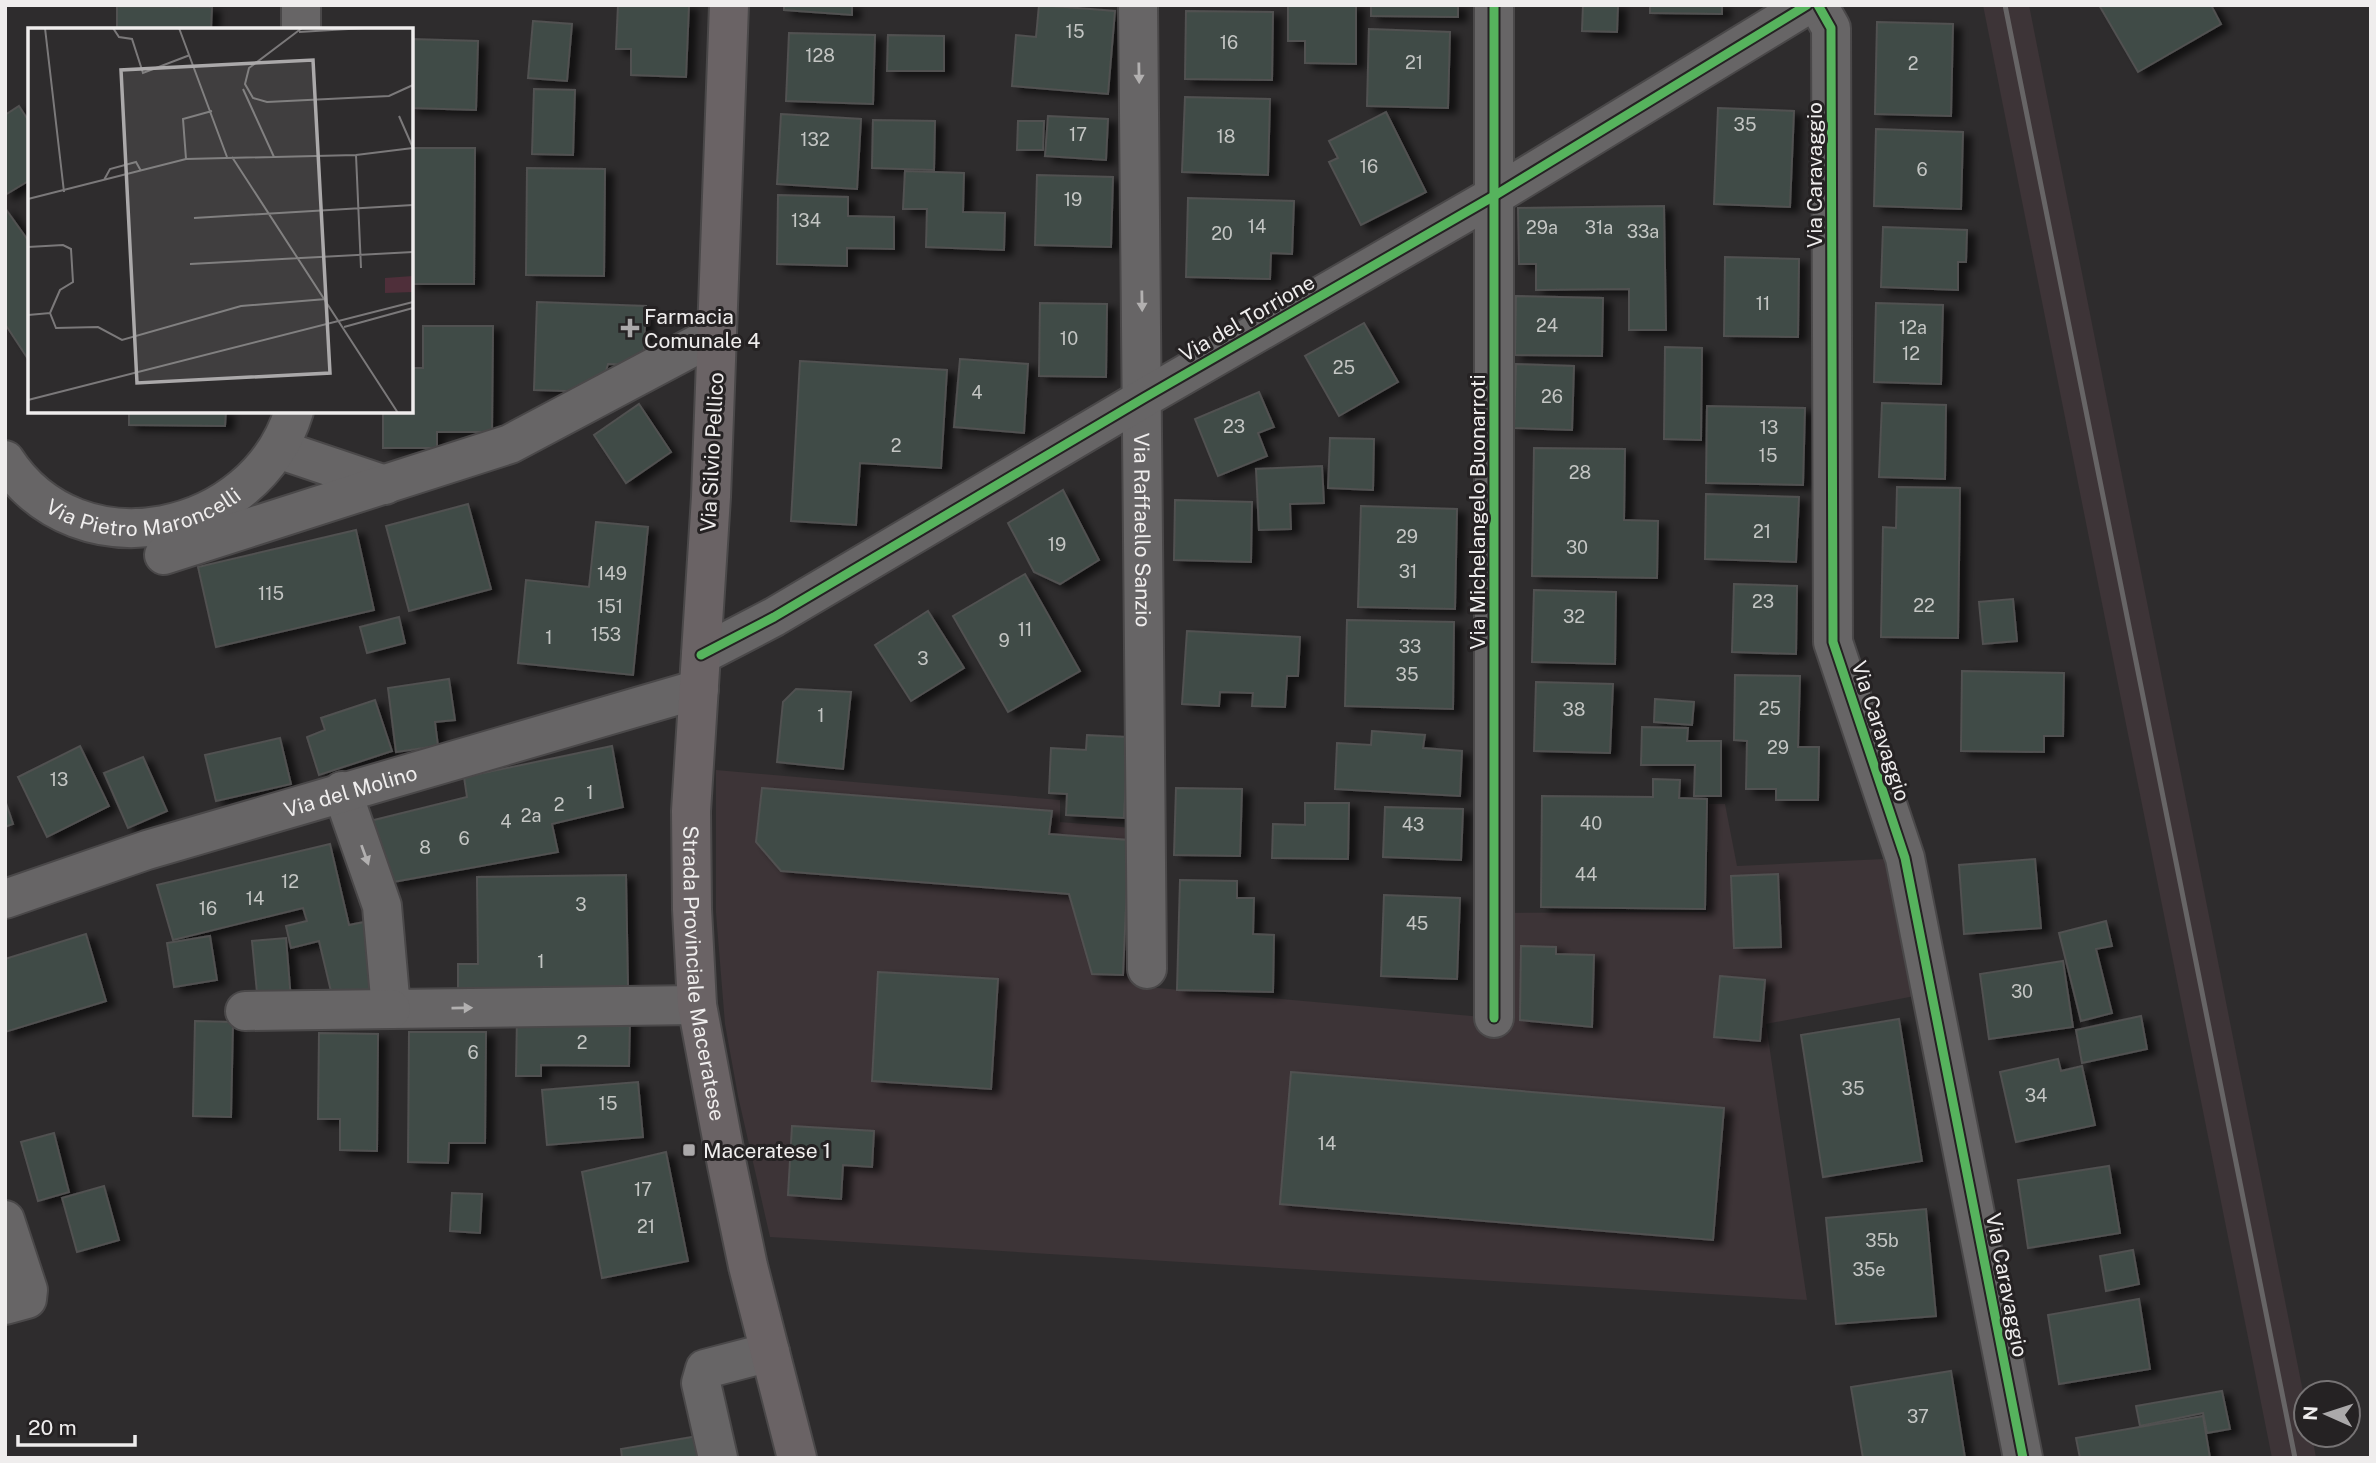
<svg xmlns="http://www.w3.org/2000/svg" width="2376" height="1463" viewBox="0 0 2376 1463" font-family="'Public Sans',sans-serif">
	<defs>
		<filter id="shadow"><feDropShadow dx="8" dy="4.5" stdDeviation="3.5" flood-color="#0009"/></filter>
	</defs>
	<rect width="100%" height="100%" fill="#2e2c2d"/>
	<!-- built -->
	<g fill="#3d3437">
		<path d="M1983 5H2029L2306 1407V1435H2312L2316 1458H2272Z"/>
		<path d="M716 770 1060 800V822L1146 829 1147 987 1494 1018 1495 913 1707 912 1709 804H1725L1737 866 1905 858 1931 993 1766 1024 1807 1300 770 1237 738 1096 725 1024 716 913Z"/>
	</g>
	<!-- building -->
	<g fill="#404c46" stroke="#515151" stroke-width="2" filter="url(#shadow)">
		<path d="M618 5H689L686 77 631 75V49H616Z"/>
		<path d="M784 5H852V15L784 10Z"/>
		<path d="M1039 5 1115 11 1108 94 1012 86 1016 35 1036 37Z"/>
		<path d="M1288 5H1356V64L1305 63V41H1288Z"/>
		<path d="M1371 5H1458V17L1371 16Z"/>
		<path d="M1583 5H1618L1617 32 1582 31Z"/>
		<path d="M1650 5H1722V14L1650 13Z"/>
		<path d="M2099 5H2211L2221 24 2138 72Z"/>
		<path d="M117 6 212 7 211 30H117Z"/>
		<path d="M1186 11 1273 12 1272 80 1185 79Z"/>
		<path d="M533 21 572 24 567 81 528 78Z"/>
		<path d="M1877 22 1953 24 1951 116 1875 114Z"/>
		<path d="M1369 29 1450 32 1448 108 1367 106Z"/>
		<path d="M789 33 875 35 873 104 786 101Z"/>
		<path d="M888 35 944 36V71H887Z"/>
		<path d="M411 39 478 41 476 110 411 108Z"/>
		<path d="M534 89 575 90 573 155 532 154Z"/>
		<path d="M1185 97 1270 99 1268 175 1182 172Z"/>
		<path d="M19 106 30 123V180L5 195V115Z"/>
		<path d="M1718 108 1794 111 1790 207 1714 204Z"/>
		<path d="M1386 112 1426 192 1361 225 1329 162 1338 158 1329 141Z"/>
		<path d="M781 114 861 119 857 189 777 184Z"/>
		<path d="M1048 116 1108 119 1106 160 1045 156Z"/>
		<path d="M873 120 935 121 934 170 872 168Z"/>
		<path d="M1018 121H1044L1043 150H1017Z"/>
		<path d="M1876 129 1963 132 1961 209 1874 206Z"/>
		<path d="M411 148H475L474 284H411Z"/>
		<path d="M527 168 605 169 604 276 526 275Z"/>
		<path d="M905 171 964 173 963 212 1005 213 1004 250 926 247 927 209H903Z"/>
		<path d="M1037 175 1113 177 1111 247 1035 245Z"/>
		<path d="M778 195 848 197V216L894 217V249L847 248V266L777 264Z"/>
		<path d="M1188 198 1294 201 1292 254 1271 253 1270 279 1186 277Z"/>
		<path d="M1664 206 1666 330H1629V289L1536 290V264H1519L1518 208Z"/>
		<path d="M5 208 30 243V362L5 324Z"/>
		<path d="M1883 227 1967 230 1966 262H1958V290L1881 287Z"/>
		<path d="M1725 257 1799 259 1798 337 1724 336Z"/>
		<path d="M1516 296 1603 298 1602 356 1515 355Z"/>
		<path d="M537 302 646 306 643 365 608 364 600 392 534 390Z"/>
		<path d="M1040 303 1107 304 1106 377 1039 376Z"/>
		<path d="M1876 303 1943 305 1941 384 1874 382Z"/>
		<path d="M1364 323 1398 382 1339 416 1305 356Z"/>
		<path d="M423 326H493L492 432H437V448H383V411H411V368H423Z"/>
		<path d="M1665 347 1702 348 1701 440 1664 439Z"/>
		<path d="M960 359 1028 364 1024 433 954 427Z"/>
		<path d="M800 361 947 370 941 468 860 463 856 525 791 521Z"/>
		<path d="M1516 364 1574 366 1572 430 1514 428Z"/>
		<path d="M1259 392 1274 427 1258 433 1267 456 1218 476 1195 419Z"/>
		<path d="M1882 403 1946 405 1945 479 1879 477Z"/>
		<path d="M639 404 671 452 626 483 594 435Z"/>
		<path d="M1707 406 1805 408 1803 485 1706 483Z"/>
		<path d="M129 411H226L225 426 129 425Z"/>
		<path d="M1330 438 1374 439 1373 490 1328 488Z"/>
		<path d="M1534 448 1625 449 1624 520 1658 521 1657 578 1532 576Z"/>
		<path d="M1322 466 1324 503 1290 504 1291 529 1259 530 1256 469Z"/>
		<path d="M1897 487 1960 488 1958 638 1881 637 1883 527 1896 528Z"/>
		<path d="M1063 490 1099 560 1060 584 1034 572 1008 523Z"/>
		<path d="M1706 494 1799 497 1796 562 1705 559Z"/>
		<path d="M1175 500 1252 502 1251 562 1174 560Z"/>
		<path d="M468 504 491 589 409 611 386 526Z"/>
		<path d="M1361 506 1457 509 1455 609 1358 607Z"/>
		<path d="M596 522 648 527 633 675 518 663 526 580 589 587Z"/>
		<path d="M356 530 374 610 216 647 198 567Z"/>
		<path d="M1025 574 1080 671 1008 712 953 616Z"/>
		<path d="M1734 584 1797 586 1796 654 1732 652Z"/>
		<path d="M1534 590 1616 592 1615 664 1532 662Z"/>
		<path d="M2013 599 2017 641 1983 644 1979 602Z"/>
		<path d="M928 611 964 668 911 701 875 645Z"/>
		<path d="M399 617 405 643 367 653 360 627Z"/>
		<path d="M1347 620 1454 622 1453 709 1345 706Z"/>
		<path d="M1187 631 1300 637 1298 676H1287L1285 707 1252 706 1253 693 1220 692 1219 706 1182 704Z"/>
		<path d="M1962 671 2064 673 2063 736H2044V752L1961 751Z"/>
		<path d="M1735 675 1800 676 1798 747H1819L1818 800H1776V789H1746L1747 741 1734 740Z"/>
		<path d="M449 679 455 720 435 722 438 746 396 752 388 688Z"/>
		<path d="M1536 682 1613 684 1610 753 1534 751Z"/>
		<path d="M796 689 851 692 843 769 777 762 783 702Z"/>
		<path d="M1655 699 1694 702 1692 725 1654 722Z"/>
		<path d="M375 700 392 751 319 775 307 737 325 730 321 718Z"/>
		<path d="M1642 727 1688 728 1687 741H1721V796H1694L1695 765H1641Z"/>
		<path d="M1372 731 1425 735 1423 748 1462 751 1460 796 1335 789 1337 743 1371 745Z"/>
		<path d="M1087 735 1128 737 1124 818 1066 815 1067 794 1049 793 1051 748 1086 750Z"/>
		<path d="M280 738 291 784 216 801 205 755Z"/>
		<path d="M80 746 109 806 47 837 18 777Z"/>
		<path d="M612 746 623 807 552 824 558 852 393 882 370 821 467 797 464 777Z"/>
		<path d="M143 757 167 811 128 828 104 773Z"/>
		<path d="M1653 779 1680 780 1679 798 1707 799 1705 909 1541 907 1542 796 1653 797Z"/>
		<path d="M762 788 1052 811 1049 834 1129 840 1123 975 1092 974 1069 894 781 871 756 842Z"/>
		<path d="M1176 788 1242 789 1240 856 1174 855Z"/>
		<path d="M5 800 13 824 5 827Z"/>
		<path d="M1305 803H1349L1348 859 1272 858 1273 824 1305 825Z"/>
		<path d="M1385 807 1463 809 1461 860 1383 857Z"/>
		<path d="M330 844 349 925 369 921 386 991 334 1004 319 941 291 948 286 926 307 921 303 908 173 940 157 885Z"/>
		<path d="M2035 859 2041 928 1964 934 1959 865Z"/>
		<path d="M1778 874 1781 947 1734 948 1731 876Z"/>
		<path d="M626 875 628 988 458 990V964H478L477 877Z"/>
		<path d="M1180 880 1237 881V898H1254L1253 934 1274 935 1273 992 1177 990Z"/>
		<path d="M1384 895 1460 898 1457 979 1381 976Z"/>
		<path d="M2106 921 2112 946 2096 949 2112 1013 2081 1021 2059 933Z"/>
		<path d="M86 934 106 1001 5 1032V959Z"/>
		<path d="M210 936 217 980 174 987 167 943Z"/>
		<path d="M286 938 291 1000 258 1003 252 941Z"/>
		<path d="M1521 946 1556 947V954L1594 955 1592 1027 1520 1020Z"/>
		<path d="M2063 961 2073 1027 1989 1039 1980 974Z"/>
		<path d="M878 972 998 979 991 1089 872 1081Z"/>
		<path d="M1720 976 1765 980 1760 1041 1714 1037Z"/>
		<path d="M517 1016 630 1018 629 1066 541 1065V1076H516Z"/>
		<path d="M2141 1016 2147 1049 2082 1063 2076 1030Z"/>
		<path d="M1899 1019 1922 1161 1823 1177 1801 1035Z"/>
		<path d="M195 1021 233 1022 231 1117 193 1116Z"/>
		<path d="M409 1032H486L485 1143H449L448 1163 408 1162Z"/>
		<path d="M319 1033 378 1034 377 1151 340 1150V1119H318Z"/>
		<path d="M2058 1059 2061 1071 2082 1066 2095 1125 2016 1142 2000 1072Z"/>
		<path d="M1291 1072 1724 1108 1713 1240 1280 1204Z"/>
		<path d="M638 1082 643 1137 547 1145 542 1090Z"/>
		<path d="M792 1126 874 1131 872 1167 843 1165 841 1199 788 1195Z"/>
		<path d="M54 1133 69 1192 38 1201 21 1142Z"/>
		<path d="M666 1152 688 1261 602 1278 582 1172Z"/>
		<path d="M2109 1166 2120 1233 2028 1248 2018 1180Z"/>
		<path d="M104 1186 119 1240 77 1252 62 1198Z"/>
		<path d="M452 1193 482 1194 480 1233 450 1231Z"/>
		<path d="M1926 1209 1936 1316 1836 1324 1826 1218Z"/>
		<path d="M2133 1250 2139 1284 2106 1291 2100 1256Z"/>
		<path d="M2139 1299 2150 1369 2059 1384 2048 1315Z"/>
		<path d="M1951 1371 1965 1458H1863L1851 1387Z"/>
		<path d="M2222 1391 2230 1429 2207 1433 2203 1413 2140 1426 2136 1406Z"/>
		<path d="M2203 1416 2210 1458H2080L2076 1438Z"/>
		<path d="M704 1435 708 1458H622L621 1449Z"/>
	</g>
	<g fill="none" stroke-linecap="round" stroke-linejoin="round">
		<defs>
			<g id="minor">
				<path d="M301 5V30"/>
				<path id="s1" d="M1138 5 1147 969"/>
				<path d="M1818 5 1831 28 1833 642 1905 858 2023 1458"/>
				<path d="M278 449 385 485"/>
				<path id="s2" d="M5 460C79 574 256 536 294 411"/>
				<path d="M164 555 510 444 717 334"/>
				<path d="M701 655 774 617 1144 398 1494 196 1807 5"/>
				<path d="M342 791 382 906 391 1009 697 1005"/>
				<path id="s3" d="M5 899 147 850 699 689"/>
				<path d="M245 1011 391 1009"/>
				<path d="M1494 1018V5"/>
				<path d="M5 1220 28 1290 27 1299 5 1305"/>
				<path d="M718 1458 701 1383 705 1369 770 1352"/>
			</g>
			<g id="major">
				<path id="s4" d="M729 5 711 497 691 811 692 909 697 1005 727 1165 748 1266 797 1458"/>
			</g>
		</defs>
		<!-- minor casing -->
		<use href="#minor" stroke="#4a4849" stroke-width="42"/>
		<!-- major casing -->
		<use href="#major" stroke="#4a4849" stroke-width="42"/>
		<!-- minor -->
		<use href="#minor" stroke="#676566" stroke-width="38"/>
		<!-- major -->
		<use href="#major" stroke="#6a6365" stroke-width="38"/>
		<!-- rail -->
		<path stroke="#676566" stroke-width="5" d="M2005 5 2295 1458"/>
		<defs>
			<g id="cycleway">
				<path d="M1818 5 1831 28 1833 642 1905 858 2023 1458"/>
				<path d="M701 655 774 617 1144 398 1494 196 1807 5"/>
				<path d="M1494 1018V5"/>
			</g>
		</defs>
		<!-- cycleway casing -->
		<use href="#cycleway" stroke="#252223" stroke-width="13"/>
		<!-- cycleway -->
		<use href="#cycleway" stroke="#56b35d" stroke-width="9"/>
	</g>
	<!-- one-way arrows -->
	<defs><path id="oneway-solid" d="M-6-.8H1V-3.2L6.5 0L1 3.2V.8H-6Z" transform="scale(1.75)"/></defs>
	<g fill="#b2b0b0">
		<use href="#oneway-solid" transform="translate(1139 73) rotate(89)"/>
		<use href="#oneway-solid" transform="translate(1142 301) rotate(89)"/>
		<use href="#oneway-solid" transform="translate(365 855) rotate(70)"/>
		<use href="#oneway-solid" transform="translate(462 1008) rotate(-1)"/>
	</g>
	<!-- markers -->
	<g fill="#aba9aa" stroke="#252223" stroke-width="2.5">
		<path d="M626.5 317.5h7v7h7v7h-7v7h-7v-7h-7v-7h7z"/>
		<rect x="682" y="1143" width="14" height="14" rx="3.5"/>
	</g>
	<g text-anchor="middle" dominant-baseline="central" stroke-width="6" stroke-linejoin="round" paint-order="stroke">
		<!-- number labels -->
		<g font-size="18" fill="#c3c5c3">
			<text x="1075" y="31">15</text>
			<text x="1229" y="42">16</text>
			<text x="820" y="55">128</text>
			<text x="1414" y="62">21</text>
			<text x="1913" y="63">2</text>
			<text x="1745" y="124">35</text>
			<text x="1078" y="134">17</text>
			<text x="1226" y="136">18</text>
			<text x="815" y="139">132</text>
			<text x="1369" y="166">16</text>
			<text x="1922" y="169">6</text>
			<text x="1073" y="199">19</text>
			<text x="806" y="220">134</text>
			<text x="1257" y="226">14</text>
			<text x="1542" y="227">29a</text>
			<text x="1599" y="227">31a</text>
			<text x="1643" y="231">33a</text>
			<text x="1222" y="233">20</text>
			<text x="1763" y="303">11</text>
			<text x="1547" y="325">24</text>
			<text x="1913" y="327">12a</text>
			<text x="1069" y="338">10</text>
			<text x="1911" y="353">12</text>
			<text x="1344" y="367">25</text>
			<text x="977" y="392">4</text>
			<text x="1552" y="396">26</text>
			<text x="1234" y="426">23</text>
			<text x="1769" y="427">13</text>
			<text x="896" y="445">2</text>
			<text x="1768" y="455">15</text>
			<text x="1580" y="472">28</text>
			<text x="1762" y="531">21</text>
			<text x="1407" y="536">29</text>
			<text x="1057" y="544">19</text>
			<text x="1577" y="547">30</text>
			<text x="1408" y="571">31</text>
			<text x="612" y="573">149</text>
			<text x="271" y="593">115</text>
			<text x="1763" y="601">23</text>
			<text x="1924" y="605">22</text>
			<text x="610" y="606">151</text>
			<text x="1574" y="616">32</text>
			<text x="1025" y="629">11</text>
			<text x="606" y="634">153</text>
			<text x="549" y="637">1</text>
			<text x="1004" y="640">9</text>
			<text x="1410" y="646">33</text>
			<text x="923" y="658">3</text>
			<text x="1407" y="674">35</text>
			<text x="1770" y="708">25</text>
			<text x="1574" y="709">38</text>
			<text x="821" y="715">1</text>
			<text x="1778" y="747">29</text>
			<text x="59" y="779">13</text>
			<text x="590" y="792">1</text>
			<text x="559" y="804">2</text>
			<text x="531" y="815">2a</text>
			<text x="506" y="821">4</text>
			<text x="1591" y="823">40</text>
			<text x="1413" y="824">43</text>
			<text x="464" y="838">6</text>
			<text x="425" y="847">8</text>
			<text x="1586" y="874">44</text>
			<text x="290" y="881">12</text>
			<text x="255" y="898">14</text>
			<text x="581" y="904">3</text>
			<text x="208" y="908">16</text>
			<text x="1417" y="923">45</text>
			<text x="541" y="961">1</text>
			<text x="2022" y="991">30</text>
			<text x="582" y="1042">2</text>
			<text x="473" y="1052">6</text>
			<text x="1853" y="1088">35</text>
			<text x="2036" y="1095">34</text>
			<text x="608" y="1103">15</text>
			<text x="1327" y="1143">14</text>
			<text x="643" y="1189">17</text>
			<text x="646" y="1226">21</text>
			<text x="1882" y="1240">35b</text>
			<text x="1869" y="1269">35e</text>
			<text x="1918" y="1416">37</text>
		</g>
		<!-- street labels -->
		<g font-size="21" fill="#efeded" stroke="#252223">
			<text transform="translate(1814 175) rotate(-90)">Via Caravaggio</text>
			<text transform="translate(1247 318) rotate(-30)">Via del Torrione</text>
			<text transform="translate(712 452) rotate(-87)">Via Silvio Pellico</text>
			<text stroke="none"><textPath href="#s2" startOffset="163">Via Pietro Maroncelli</textPath></text>
			<text transform="translate(1477 512) rotate(-90)">Via Michelangelo Buonarroti</text>
			<text stroke="none"><textPath href="#s1" startOffset="525">Via Raffaello Sanzio</textPath></text>
			<text transform="translate(1881 731) rotate(72)">Via Caravaggio</text>
			<text stroke="none"><textPath href="#s3" startOffset="362">Via del Molino</textPath></text>
			<text stroke="none"><textPath href="#s4" startOffset="970">Strada Provinciale Maceratese</textPath></text>
			<text transform="translate(2007 1285) rotate(79)">Via Caravaggio</text>
		</g>
		<!-- poi labels -->
		<g font-size="21" fill="#efeded" stroke="#252223" text-anchor="start">
			<text x="644" y="316">Farmacia<tspan x="644" dy="24">Comunale 4</tspan></text>
			<text x="703" y="1150">Maceratese 1</text>
		</g>
	</g>
	<!-- overview -->
	<g transform="translate(28 28)">
		<rect width="385" height="385" fill="#2e2c2d"/>
		<path d="M385 248V264L357 265V250Z" fill="#4f2f3a"/>
		<path fill="none" stroke="#7b797a" stroke-width="2" d="M17 0 36 164M85 0 91 9 104 11 115 45 162 27M151 0 199 129M274 0 221 40 217 56 225 70 239 74 361 68 385 57M271 4 337 0M215 61 246 129M371 88 385 120M328 127 333 240M204 129 370 385M158 131 155 91 184 83M76 152 82 141 108 134 113 143M0 171 158 131 328 127 385 120M166 190 385 177M0 219 35 217 43 221 45 254 32 262 22 285M162 236 385 224M0 287 22 285 28 300 70 299 94 312 213 278 298 271M316 299 385 280M0 372 385 274"/>
		<path fill="#aba9aa" fill-opacity="0.15" stroke="#aba9aa" stroke-width="3.5" d="M285 32 302 345 109 355 93 42Z"/>
		<rect width="385" height="385" fill="none" stroke="#efeded" stroke-width="3.5"/>
	</g>
	<!-- border -->
	<rect width="2376" height="1463" fill="none" stroke="#efeded" stroke-width="14"/>
	<!-- north arrow -->
	<g transform="translate(2327 1414) rotate(273)"><circle r="33" fill="#252223" stroke="#767374" stroke-width="2"/>
	<path d="M0-5L12 26L0 18L-12 26Z" fill="#aba9aa"/>
	<text y="-10" font-size="19" font-weight="bold" text-anchor="middle" fill="#efeded">N</text>
	</g>
	<!-- scale -->
	<path d="M18 1435v10h117v-10" fill="none" stroke="#efeded" stroke-width="3.5"/>
	<text x="28" y="1435" font-size="21" fill="#efeded" stroke="#252223" stroke-width="5" paint-order="stroke">20 m</text>
</svg>
